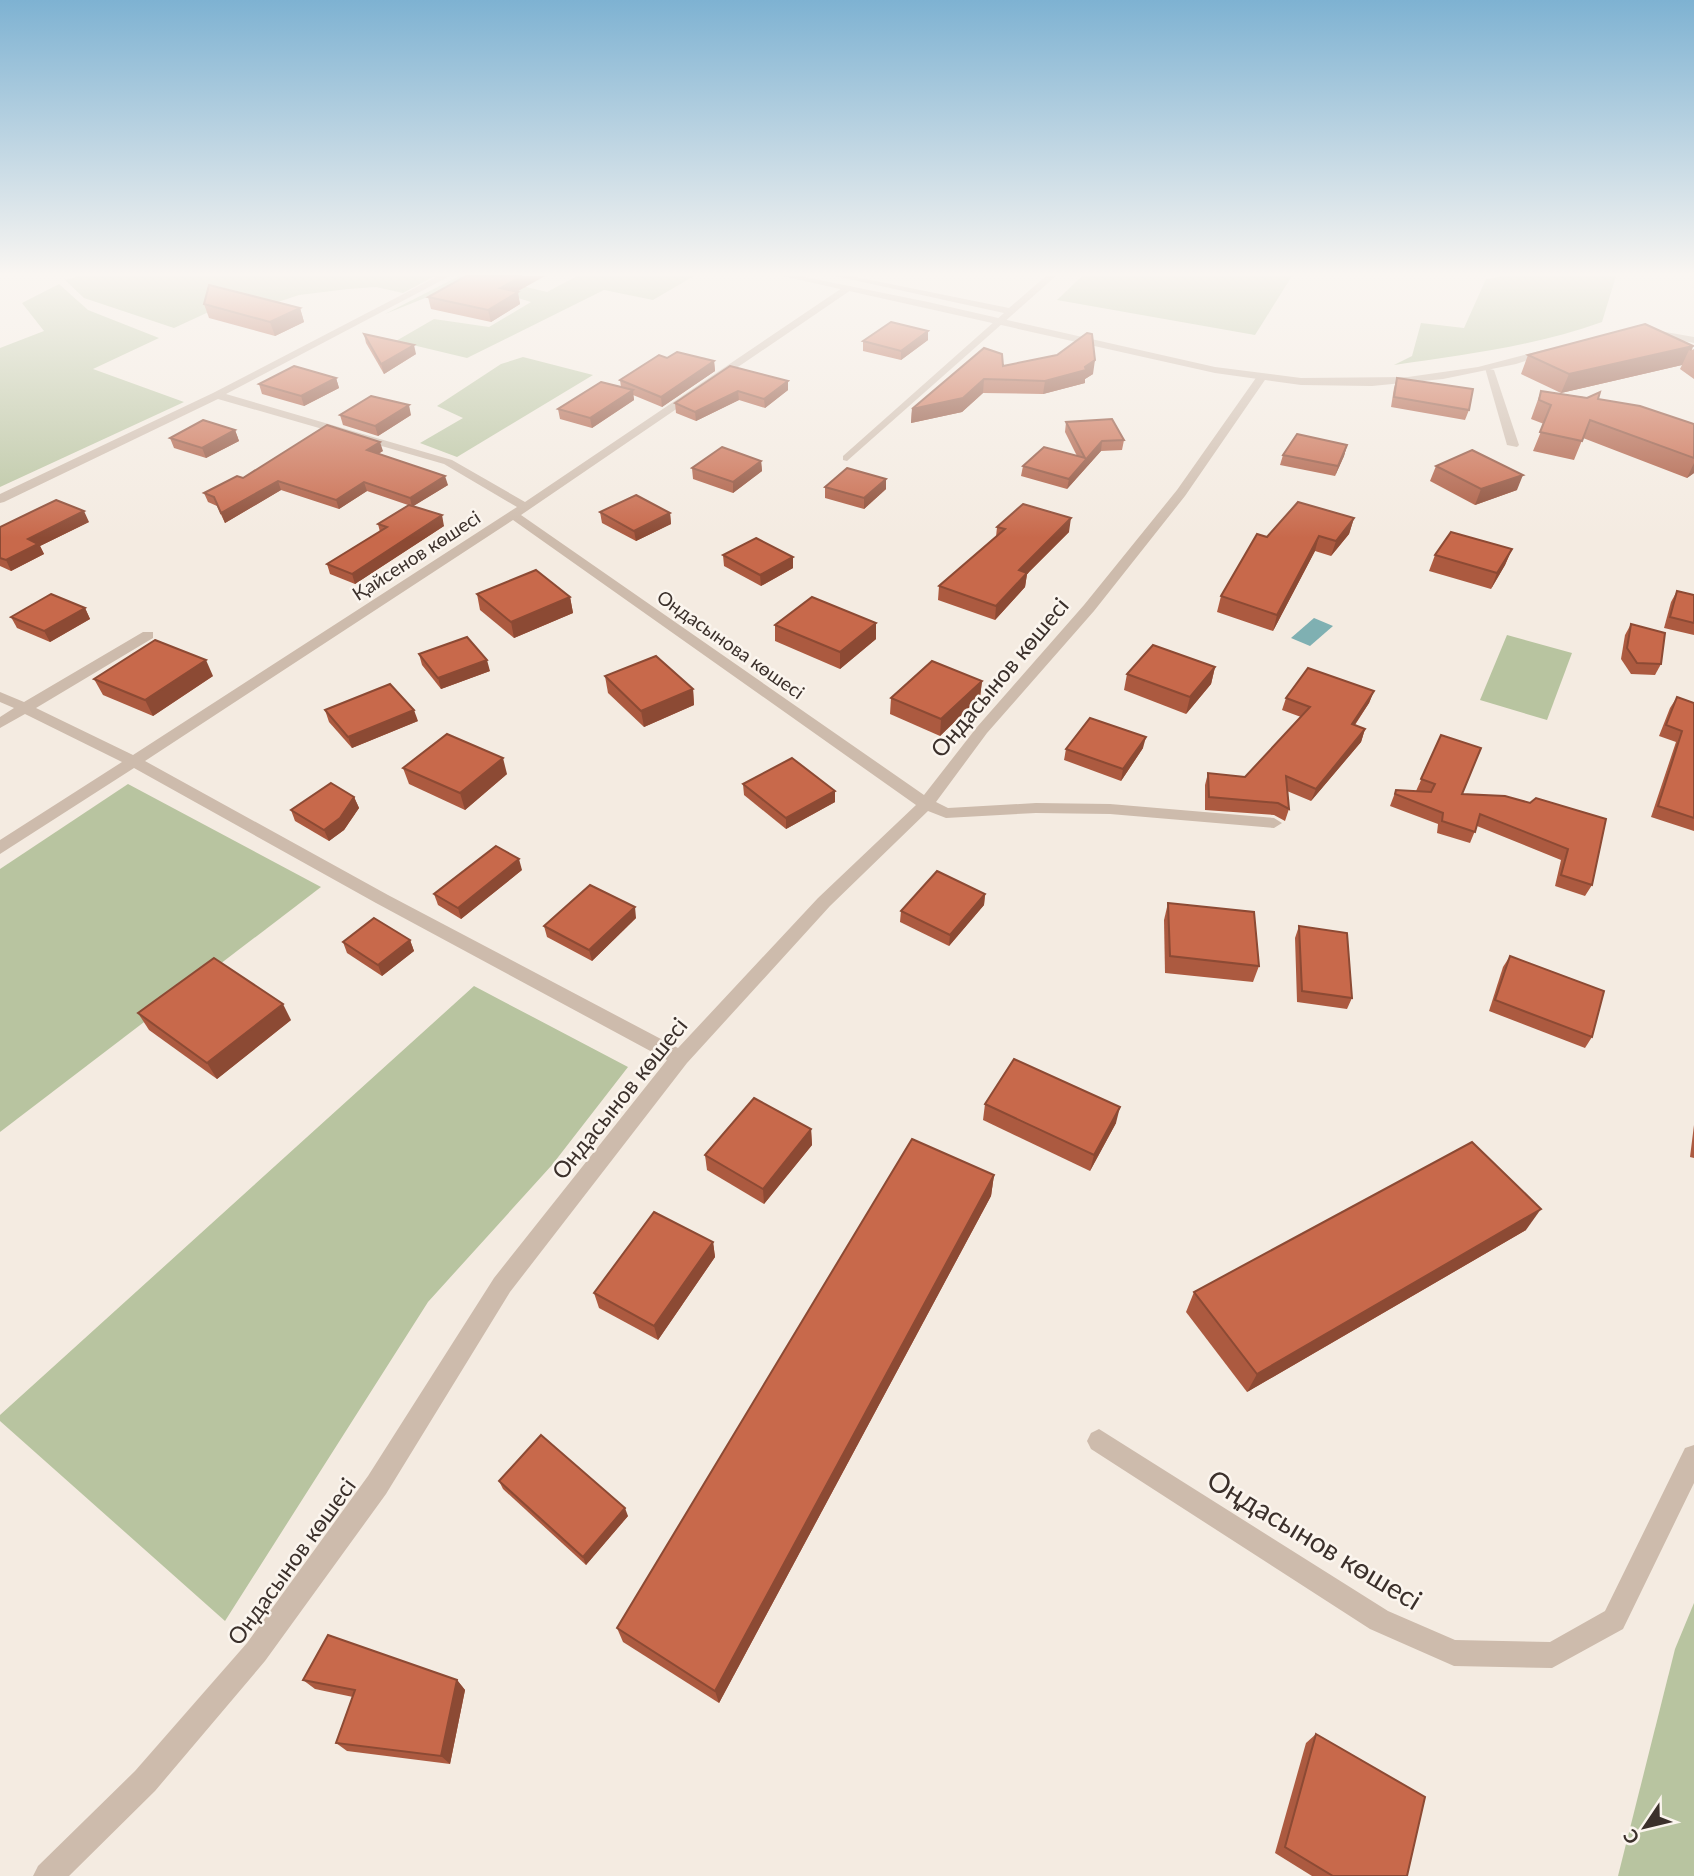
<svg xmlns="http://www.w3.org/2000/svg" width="1694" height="1876" viewBox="0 0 1694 1876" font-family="Lato,sans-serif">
	<rect width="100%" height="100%" fill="#f4ebe1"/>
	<!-- green -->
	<g fill="#b8c4a0">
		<path d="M79 276H435L403 293 376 287 348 289 299 295 263 307 239 298 174 328 84 298 65 280Z"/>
		<path d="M459 276H481L547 292 577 276H694L653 300 604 290 467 358 396 341 434 319 489 327 531 302 465 282 385 314Z"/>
		<path d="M1082 276H1292L1255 335 1057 300Z"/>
		<path d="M1504 276H1616L1602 322C1535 346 1464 355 1394 365L1412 356 1421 323 1464 328 1486 279Z"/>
		<path d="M59 284 88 310 159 338 93 369 184 402 0 487V348L44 331 22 303Z"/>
		<path d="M523 357 593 375 457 457 420 443 463 418 437 406 501 364Z"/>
		<path d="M1507 635 1572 653 1547 720 1480 700Z"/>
		<path d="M128 784 321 887 0 1132V869Z"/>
		<path d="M474 986 628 1067 552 1165 428 1302 225 1621 0 1421V1415Z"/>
		<path d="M1694 1603V1876H1618L1675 1649Z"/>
	</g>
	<!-- water -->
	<path fill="#7fb0b2" d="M1314 618 1333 626 1310 646 1291 638Z"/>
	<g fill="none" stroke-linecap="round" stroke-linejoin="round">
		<!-- minor -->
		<g fill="#cdbbac" fill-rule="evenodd">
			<path d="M438 276H450L226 394 452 460 525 502 845 286H851V290L521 515 924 795 977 727 1084 605 1177 490 1258 375H1266L1267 377 1185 496 1094 611 987 733 936 802 948 808 1036 803 1110 804 1274 818 1282 823 1274 828 1110 814 1036 813 946 818 928 811 830 906 687 1063 510 1292 386 1494 265 1661 155 1791 69 1876H33L38 1866 135 1771 247 1643 368 1476 494 1278 667 1060 376 903 134 768 0 854V840L122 762 25 714 0 728V717L14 708 0 702V692L24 702 143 632H153V638L36 708 133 755 517 507 444 464 218 399 4 502 0 503V494L213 393ZM513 520 916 805 818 898 678 1048 388 895 145 761Z"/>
			<path d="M835 276H851L1009 308 1046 276H1056L847 461 843 460V456L1004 313Z"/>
			<path d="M1485 368 1494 370 1519 445 1517 447 1507 445Z"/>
			<path d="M1099 1429 1388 1611 1455 1640 1550 1642 1605 1611 1685 1448 1694 1445V1483L1623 1629 1552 1668 1454 1666 1370 1629 1091 1449 1087 1441 1091 1433Z"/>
		</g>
		<!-- tertiary -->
		<g fill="#cdbbac" fill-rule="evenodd">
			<path d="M782 276H800L928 302 1215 367 1301 378 1408 377 1478 367 1547 349 1552 352 1516 364 1443 379 1372 386 1301 385 1215 373Z"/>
			<path d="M1643 328 1694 337V343L1640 333 1638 331Z"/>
		</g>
	</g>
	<!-- wall -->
	<g fill="#ac5a40">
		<path d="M517 292 520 304 491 322 431 309 428 297Z"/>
		<path d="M204 304 300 308 304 322 275 336 209 318Z"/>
		<path d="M364 334 416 354 384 374 366 343Z"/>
		<path d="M928 340 901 360 863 351V341Z"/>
		<path d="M1693 346 1692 350 1694 349V379L1680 369 1682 365 1561 393 1521 374 1528 355Z"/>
		<path d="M667 358 714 361 715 371 662 407 633 395 634 400 592 428 560 419 558 409 621 387 620 380Z"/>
		<path d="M730 366 788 390 765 408 739 400 696 421 676 413 675 403Z"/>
		<path d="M1003 366 1093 374 1085 379V383L1043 394 983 393 962 412 911 423 912 409Z"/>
		<path d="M336 378 339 388 304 406 262 394 259 384Z"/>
		<path d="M1397 378 1469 410 1465 420 1391 407 1394 388Z"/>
		<path d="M1541 391 1598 399 1694 424V473L1687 478 1583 438 1574 460 1533 451 1544 424 1531 419Z"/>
		<path d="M340 415H411L378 436 343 425Z"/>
		<path d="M1066 422 1124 440 1122 450 1101 451 1067 489 1021 476 1023 466 1077 456 1065 432Z"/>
		<path d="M235 430 239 441 206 458 174 448 170 438Z"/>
		<path d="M1347 445 1344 456 1335 476 1280 465 1283 455Z"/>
		<path d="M383 451 378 454 448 485 413 506 444 526 355 584 330 574 327 564 380 532 378 524 408 505 367 491 339 509 281 490 225 523 217 506 208 502 204 493 243 478Z"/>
		<path d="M761 461 762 471 733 493 693 479 692 468Z"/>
		<path d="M1436 466 1517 490 1475 505 1430 481Z"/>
		<path d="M886 479V489L864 509 825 498V487Z"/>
		<path d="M600 512 670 513 671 524 636 541 602 523Z"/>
		<path d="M1354 518 1349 534 1331 556 1315 551 1273 631 1217 612 1221 596 1267 537Z"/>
		<path d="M89 522 40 546 44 554 11 571 0 566V527Z"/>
		<path d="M997 527 1069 532 1027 574 1025 587 995 620 938 600 939 586 996 537Z"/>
		<path d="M1512 549 1505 565 1491 589 1429 571 1435 555Z"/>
		<path d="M723 555 793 568 761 586 724 566Z"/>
		<path d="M1677 591 1694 595V635L1664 628 1671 602Z"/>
		<path d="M477 594 570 597 573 613 514 638 480 610Z"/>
		<path d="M85 608 90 619 50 642 17 628 11 617Z"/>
		<path d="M1631 624 1661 664 1655 675 1631 674 1621 659 1625 635Z"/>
		<path d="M775 625 876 639 840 669 775 641Z"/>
		<path d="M419 654 490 671 441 689 422 665Z"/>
		<path d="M1215 667 1211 684 1186 714 1124 690 1127 674Z"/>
		<path d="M213 676 153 716 103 695 94 679Z"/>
		<path d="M605 676 693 689 694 705 644 727 608 693Z"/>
		<path d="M982 681 980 697 940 736 890 714 891 698Z"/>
		<path d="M1374 691 1369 703 1355 725 1365 729 1361 742 1311 801 1287 791 1289 809 1285 821 1274 815 1205 810V785L1208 773 1245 777 1301 717 1282 710 1286 698Z"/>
		<path d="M1677 697 1694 703V831L1651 817 1676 742 1659 736 1670 708Z"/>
		<path d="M325 710 418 721 352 748 329 722Z"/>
		<path d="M1441 735 1462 794 1530 803 1536 798 1592 885 1585 896 1555 886 1561 860 1477 826 1470 843 1437 833 1438 824 1390 806 1396 790 1416 791Z"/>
		<path d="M1143 748 1121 781 1064 760 1066 749Z"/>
		<path d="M403 768 507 774 465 810 409 784Z"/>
		<path d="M743 784 835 791V802L786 829 744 795Z"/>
		<path d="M354 797 359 808 344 830 329 841 295 821 291 810Z"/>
		<path d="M522 870 461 919 438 905 434 894Z"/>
		<path d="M985 894 984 905 949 946 900 922 901 911Z"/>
		<path d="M1168 903 1259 966 1253 982 1165 973 1164 920Z"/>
		<path d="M636 918 592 961 547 937 544 926Z"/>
		<path d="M1299 926 1352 998 1347 1009 1297 1002 1295 938Z"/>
		<path d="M410 940 414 951 382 976 347 953 343 942Z"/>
		<path d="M1510 956 1592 1037 1585 1048 1489 1011 1503 967Z"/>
		<path d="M138 1013 291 1020 217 1079 149 1030Z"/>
		<path d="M985 1104 1116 1123 1090 1171 983 1120Z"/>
		<path d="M1694 1125V1158L1690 1157Z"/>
		<path d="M811 1129 812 1145 764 1204 707 1170 705 1155Z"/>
		<path d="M994 1175 991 1196 719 1703 623 1642 617 1628Z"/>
		<path d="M1526 1230 1247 1392 1186 1312 1194 1292Z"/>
		<path d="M713 1242 715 1257 658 1340 599 1308 594 1293Z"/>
		<path d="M499 1481 628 1516 586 1565 503 1489Z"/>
		<path d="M303 1680H457L465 1690 450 1764 347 1751 336 1743 353 1697 315 1689Z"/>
		<path d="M1316 1734 1407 1876H1312L1275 1853 1306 1743Z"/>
	</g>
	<!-- shaded-wall -->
	<g fill="#8c4a34">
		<path d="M522 276H545L502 300 500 288Z"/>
		<path d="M518 292 520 304 491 322 488 310Z"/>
		<path d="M300 308 304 322 275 336 270 322Z"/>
		<path d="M928 331V340L901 360V351Z"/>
		<path d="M414 345 416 354 384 374 381 364Z"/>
		<path d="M1693 346 1691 351 1689 350 1682 365 1561 393 1569 374Z"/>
		<path d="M1095 360 1093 374 1085 379V383L1043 394 1045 381 1085 367Z"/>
		<path d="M714 361 715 371 662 407 661 397Z"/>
		<path d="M336 378 339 388 304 406 301 396Z"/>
		<path d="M984 379 983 393 962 412 911 423 912 409Z"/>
		<path d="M788 381V390L765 408 764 399Z"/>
		<path d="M633 390 634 400 592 428 590 418Z"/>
		<path d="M738 391 739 400 696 421 695 412Z"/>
		<path d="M409 405 411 415 378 436 375 426Z"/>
		<path d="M235 430 239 441 206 458 202 448Z"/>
		<path d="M1102 441 1101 451 1067 489 1069 479Z"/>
		<path d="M380 442 383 451 369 459 367 450Z"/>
		<path d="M1347 445 1344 456 1335 476 1338 466Z"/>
		<path d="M761 461 762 471 733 493V482Z"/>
		<path d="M1694 463V473L1687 478Z"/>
		<path d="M1523 475 1517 490 1475 505 1481 489Z"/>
		<path d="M445 476 448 485 412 507 410 498Z"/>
		<path d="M886 479V489L864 509V498Z"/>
		<path d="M278 481 281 490 225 523 221 513Z"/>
		<path d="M364 482 367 491 339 509 336 500Z"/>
		<path d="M84 511 89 522 40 546 44 554 11 571 6 560 28 539Z"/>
		<path d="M670 513 671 524 636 541 634 531Z"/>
		<path d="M442 515 444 526 355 584 352 574Z"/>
		<path d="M1071 518 1069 532 1027 574 1025 587 995 620 996 606 1019 570Z"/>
		<path d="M1354 518 1349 534 1331 556 1336 541Z"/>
		<path d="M1319 536 1315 551 1273 631 1277 615Z"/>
		<path d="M1512 549 1505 565 1491 589 1497 573Z"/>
		<path d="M793 557V568L761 586 760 575Z"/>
		<path d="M570 597 573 613 514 638 511 622Z"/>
		<path d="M85 608 90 619 50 642 44 631Z"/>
		<path d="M876 623V639L840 669V652Z"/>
		<path d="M206 660 213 676 153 716 145 700Z"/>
		<path d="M487 660 490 671 441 689 438 678Z"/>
		<path d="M1215 667 1211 684 1186 714 1190 697Z"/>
		<path d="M982 681 980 697 940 736 941 719Z"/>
		<path d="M693 689 694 705 644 727 641 711Z"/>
		<path d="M1374 691 1369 703 1347 736 1352 724Z"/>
		<path d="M414 710 418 721 352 748 348 737Z"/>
		<path d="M1365 729 1361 742 1311 801 1316 789Z"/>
		<path d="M1146 737 1143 748 1121 781 1123 769Z"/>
		<path d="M503 758 507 774 465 810 460 793Z"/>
		<path d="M835 791V802L786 829V818Z"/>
		<path d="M354 797 359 808 344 830 329 841 324 830Z"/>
		<path d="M519 859 522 870 461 919 458 908Z"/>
		<path d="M985 894 984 905 949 946 950 935Z"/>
		<path d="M635 907 636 918 592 961 589 950Z"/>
		<path d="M410 940 414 951 382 976 378 965Z"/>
		<path d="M283 1004 291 1020 217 1079 207 1063Z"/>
		<path d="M1120 1107 1116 1123 1090 1171 1094 1155Z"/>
		<path d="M811 1129 812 1145 764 1204 763 1189Z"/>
		<path d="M994 1175 991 1196 719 1703 715 1691Z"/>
		<path d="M1541 1209 1526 1230 1247 1392 1257 1374Z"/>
		<path d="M713 1242 715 1257 658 1340 654 1326Z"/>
		<path d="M625 1508 628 1516 586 1565 583 1557Z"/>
		<path d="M457 1680 465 1690 450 1764 441 1756Z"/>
	</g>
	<!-- building -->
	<g fill="#c8694b" stroke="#8c4a34" stroke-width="2">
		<path d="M466 276H522L500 288 518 292 488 310 428 297Z"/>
		<path d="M209 285 300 308 270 322 204 304Z"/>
		<path d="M891 322 928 331 901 351 863 341Z"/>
		<path d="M1645 324 1693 346 1569 374 1528 355Z"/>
		<path d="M1087 333 1092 334 1095 360 1085 367 1086 370 1045 381 984 379 963 398 912 409 984 348 1002 354 1003 366 1057 355Z"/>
		<path d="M364 334 414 345 381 364Z"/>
		<path d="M677 352 714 361 661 397 620 380 659 355 667 358Z"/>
		<path d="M294 366 336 378 301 396 259 384Z"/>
		<path d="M730 366 788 381 764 399 738 391 695 412 675 403Z"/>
		<path d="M1397 378 1473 389 1469 410 1394 397Z"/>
		<path d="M601 382 633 390 590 418 558 409Z"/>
		<path d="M1541 391 1587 398 1600 392 1598 399 1640 406 1694 424V458L1590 420 1582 441 1540 432 1551 405 1539 400Z"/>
		<path d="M371 396 409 405 375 426 340 415Z"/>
		<path d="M1112 419 1124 440 1102 441 1069 479 1023 466 1044 447 1085 458 1066 422Z"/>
		<path d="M203 420 235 430 202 448 170 438Z"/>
		<path d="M327 425 380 442 367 450 445 476 410 498 364 482 336 500 278 481 221 513 214 497 204 493 237 476 243 478Z"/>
		<path d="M1297 434 1347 445 1338 466 1283 455Z"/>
		<path d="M722 447 761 461 733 482 692 468Z"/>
		<path d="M1472 450 1523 475 1481 489 1436 466Z"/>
		<path d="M847 468 886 479 864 498 825 487Z"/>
		<path d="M636 495 670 513 634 531 600 512Z"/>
		<path d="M56 500 84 511 28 539 38 544 6 560 0 558V527Z"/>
		<path d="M1298 502 1354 518 1336 541 1319 536 1277 615 1221 596 1257 534 1267 537Z"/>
		<path d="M1023 504 1071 518 1019 570 1027 573 996 606 939 586 1005 529 997 527Z"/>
		<path d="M409 505 442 515 352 574 327 564 387 527 378 524Z"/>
		<path d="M1451 532 1512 549 1497 573 1435 555Z"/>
		<path d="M756 538 793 557 760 575 723 555Z"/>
		<path d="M536 570 570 597 511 622 477 594Z"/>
		<path d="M1677 591 1694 595V623L1670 617Z"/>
		<path d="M51 594 85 608 44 631 11 617Z"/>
		<path d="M812 597 876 623 840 652 775 625Z"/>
		<path d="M1631 624 1665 633 1661 664 1637 663 1627 648Z"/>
		<path d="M467 637 487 660 438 678 419 654Z"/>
		<path d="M155 640 206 660 145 700 94 679Z"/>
		<path d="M1153 645 1215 667 1190 697 1127 674Z"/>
		<path d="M656 656 693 689 641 711 605 676Z"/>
		<path d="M932 661 982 681 941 719 891 698Z"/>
		<path d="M1308 668 1374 691 1352 724 1365 729 1316 789 1286 776 1289 809 1278 803 1209 797 1208 773 1245 777 1310 707 1286 698Z"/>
		<path d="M390 684 414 710 348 737 325 710Z"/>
		<path d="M1677 697 1694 703V818L1658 806 1682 731 1666 725Z"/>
		<path d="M1090 718 1146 737 1123 769 1066 749Z"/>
		<path d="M447 734 503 758 460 793 403 768Z"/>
		<path d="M1441 735 1481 748 1462 794 1505 796 1530 803 1536 798 1606 819 1592 885 1561 875 1568 849 1480 814 1475 832 1442 821 1443 813 1395 794 1396 790 1431 792 1435 784 1421 779Z"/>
		<path d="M792 758 835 791 786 818 743 784Z"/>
		<path d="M331 783 354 797 340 818 324 830 291 810Z"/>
		<path d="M496 846 519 859 458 908 434 894Z"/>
		<path d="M937 871 985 894 950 935 901 911Z"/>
		<path d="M590 885 635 907 589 950 544 926Z"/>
		<path d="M1168 903 1254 912 1259 966 1170 956Z"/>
		<path d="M374 918 410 940 378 965 343 942Z"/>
		<path d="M1299 926 1347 933 1352 998 1302 991Z"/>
		<path d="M1510 956 1604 991 1592 1037 1495 1000Z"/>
		<path d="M214 958 283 1004 207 1063 138 1013Z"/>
		<path d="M1014 1059 1120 1107 1094 1155 985 1104Z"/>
		<path d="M754 1098 811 1129 763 1189 705 1155Z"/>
		<path d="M912 1139 994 1175 715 1691 617 1628Z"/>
		<path d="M1472 1142 1541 1209 1257 1374 1194 1292Z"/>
		<path d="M654 1212 713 1242 654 1326 594 1293Z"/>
		<path d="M541 1435 625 1508 583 1557 499 1481Z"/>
		<path d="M328 1635 457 1680 441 1756 336 1743 355 1690 303 1680Z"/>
		<path d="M1316 1734 1425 1797 1407 1876H1333L1285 1847Z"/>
	</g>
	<!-- sky -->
	<linearGradient id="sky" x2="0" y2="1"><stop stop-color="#7eb2d2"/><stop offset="0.51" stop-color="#faf6f2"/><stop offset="1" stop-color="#faf6f2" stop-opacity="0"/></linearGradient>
	<rect width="1694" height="538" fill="url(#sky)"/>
	<g text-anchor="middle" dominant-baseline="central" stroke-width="5" stroke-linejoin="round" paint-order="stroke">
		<!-- far-street labels -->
		<g font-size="19" fill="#3b302b" stroke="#fbf5ee">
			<text transform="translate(416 555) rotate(-33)">Қайсенов көшесі</text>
			<text transform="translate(731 644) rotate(35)">Ондасынова көшесі</text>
		</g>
		<!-- street labels -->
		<g font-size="23" fill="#3b302b" stroke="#fbf5ee">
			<text transform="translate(999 677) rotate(-50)">Ондасынов көшесі</text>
			<text transform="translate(619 1098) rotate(-51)">Ондасынов көшесі</text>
			<text transform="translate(291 1561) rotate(-54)">Ондасынов көшесі</text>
		</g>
		<!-- near-street labels -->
		<g font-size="28" fill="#3b302b" stroke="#fbf5ee">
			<text transform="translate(1315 1539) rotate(31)">Оңдасынов көшесі</text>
		</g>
	</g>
	<!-- north arrow -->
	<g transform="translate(1645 1827) rotate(235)" stroke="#fbf5ee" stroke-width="5" paint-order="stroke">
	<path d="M0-5L12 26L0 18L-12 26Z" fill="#3b302b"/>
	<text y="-10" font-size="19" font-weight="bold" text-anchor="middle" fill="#3b302b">С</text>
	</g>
</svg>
